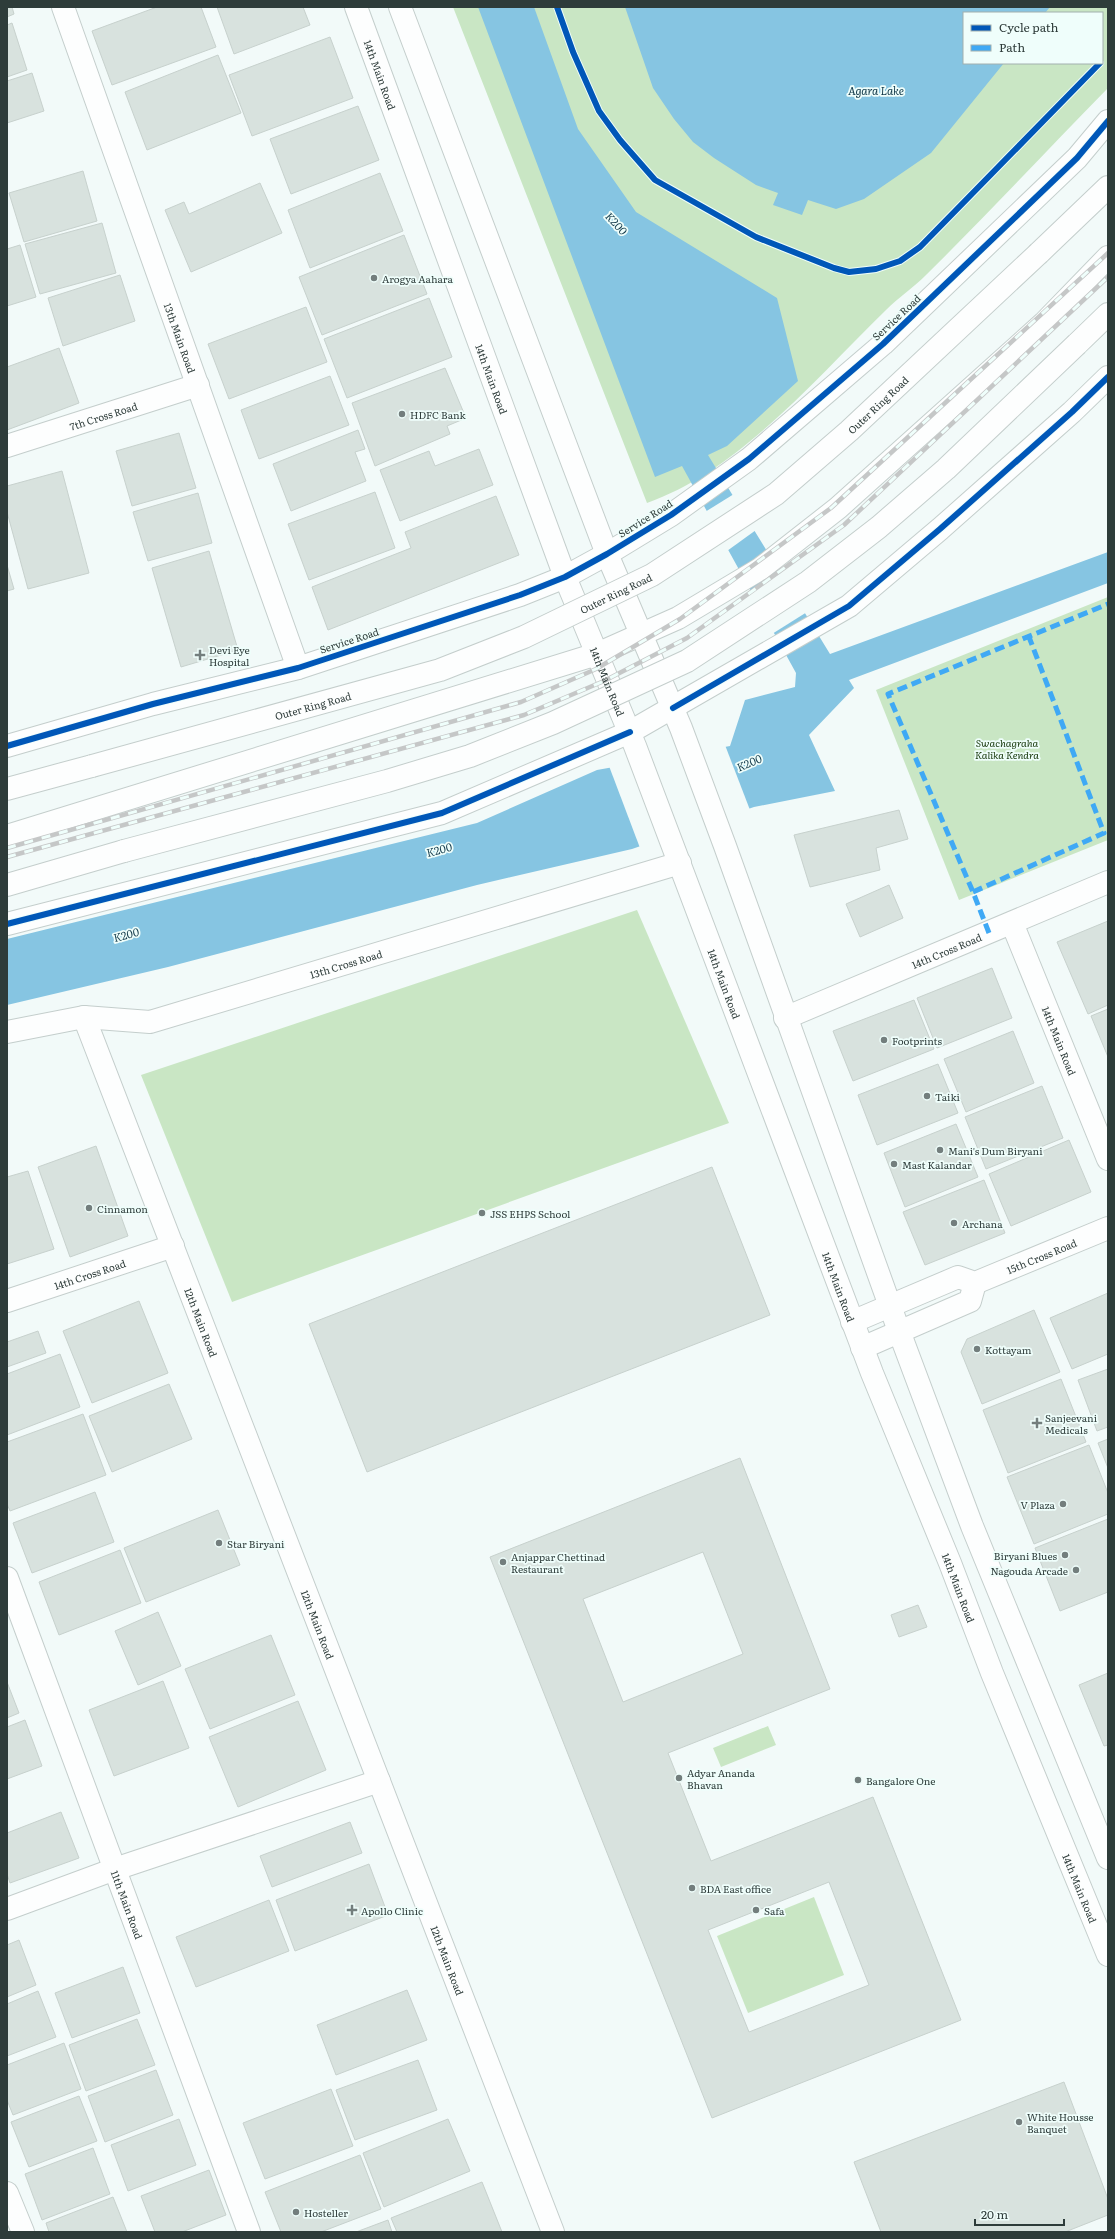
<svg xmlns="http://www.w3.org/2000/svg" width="1115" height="2239" viewBox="0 0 1115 2239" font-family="Literata,serif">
	<rect width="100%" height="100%" fill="#f2faf9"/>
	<!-- green -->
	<g fill="#c9e6c4" fill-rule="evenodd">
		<path d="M453 7H1108V88C1047 150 988 214 926 275 914 287 899 297 886 310 816 378 740 470 647 503ZM964 13H1102V63H964Z"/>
		<path d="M1108 597V840L959 900 876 690Z"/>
		<path d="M637 910 729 1123 232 1302 141 1075Z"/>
		<path d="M768 1726 776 1745 721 1767 713 1748Z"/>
		<path d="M814 1897 844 1975 748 2013 717 1936Z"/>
	</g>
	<!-- water -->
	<g fill="#86c5e2">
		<path d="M478 7H534L578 129 636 212 777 298 798 381 727 446 708 455 830 654 1108 552V583L849 680 854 688 809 735 835 791 754 807 632 849 477 885 168 967 7 1005V939L477 823 597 770 730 746 745 700 795 687 796 673 682 466 655 477Z"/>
		<path d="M625 7H1050L1045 13H964V63H1004L931 153 864 199 836 209 808 200 802 215 773 205 778 193 756 185 714 158 693 142 674 119 653 88Z"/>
	</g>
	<!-- pier -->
	<g fill="#f2faf9">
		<path d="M734 494 756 530 727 551 705 512Z"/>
		<path d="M782 572 807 612 772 634 750 593Z"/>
		<path d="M725 745 750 810 640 848 609 766Z"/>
	</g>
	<!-- building -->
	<g fill="#d8e2de" stroke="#c7d1cd" fill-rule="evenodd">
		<path d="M7 7H12L14 14 7 17Z"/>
		<path d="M157 7H201L216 47 112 85 92 31Z"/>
		<path d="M217 7H303L310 25 234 54Z"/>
		<path d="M12 23 27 70 7 77V25Z"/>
		<path d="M330 37 353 98 252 136 229 75Z"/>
		<path d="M218 55 241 113 147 150 125 92Z"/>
		<path d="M32 73 44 111 7 123V81Z"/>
		<path d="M358 106 379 160 291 194 270 139Z"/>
		<path d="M83 171 97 221 24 242 9 193Z"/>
		<path d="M380 173 403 231 310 268 288 210Z"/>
		<path d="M260 183 282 233 191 272 165 210 184 202 189 214Z"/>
		<path d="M102 223 116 273 40 294 25 244Z"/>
		<path d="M404 235 427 294 322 335 299 277Z"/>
		<path d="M20 245 36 297 7 306V249Z"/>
		<path d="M120 275 135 321 63 346 48 298Z"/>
		<path d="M429 298 452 357 347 398 324 339Z"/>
		<path d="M306 307 327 362 229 399 208 344Z"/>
		<path d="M59 348 79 403 7 430V367Z"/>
		<path d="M445 368 466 418 447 426 450 434 375 466 352 403Z"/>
		<path d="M330 376 349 425 259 459 241 410Z"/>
		<path d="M358 430 365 449 355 452 366 481 291 511 273 464Z"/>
		<path d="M179 433 196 488 132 506 116 451Z"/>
		<path d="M479 449 493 485 400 521 380 470 429 451 435 466Z"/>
		<path d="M62 471 89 573 28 589 7 512V486Z"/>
		<path d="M375 492 395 548 309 580 288 524Z"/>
		<path d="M198 493 212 543 148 561 133 512Z"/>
		<path d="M496 496 519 555 328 630 312 587 411 548 405 532Z"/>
		<path d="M209 551 238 650 181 667 152 568Z"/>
		<path d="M7 565 14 589 7 591Z"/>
		<path d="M899 810 908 839 876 848 880 870 810 887 794 835Z"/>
		<path d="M889 885 903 918 860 937 846 904Z"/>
		<path d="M1108 921V1005L1088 1014 1057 942Z"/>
		<path d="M992 968 1012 1018 937 1048 917 998Z"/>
		<path d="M914 1000 934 1049 853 1081 833 1031Z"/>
		<path d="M1108 1009V1057L1091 1016Z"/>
		<path d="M1013 1031 1034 1083 966 1112 944 1059Z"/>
		<path d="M938 1064 958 1113 877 1145 858 1095Z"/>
		<path d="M1042 1086 1063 1138 986 1169 965 1117Z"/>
		<path d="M956 1124 978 1177 905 1207 884 1153Z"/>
		<path d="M1069 1140 1091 1192 1011 1226 989 1174Z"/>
		<path d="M96 1146 128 1236 70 1257 38 1167Z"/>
		<path d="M712 1167 770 1315 367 1472 309 1324Z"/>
		<path d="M28 1171 54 1249 7 1264V1177Z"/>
		<path d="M984 1180 1005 1233 925 1265 903 1212Z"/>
		<path d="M1108 1293V1354L1072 1369 1050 1318Z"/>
		<path d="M139 1301 168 1373 92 1403 63 1331Z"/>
		<path d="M1034 1310 1060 1372 982 1404 961 1352 967 1339Z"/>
		<path d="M38 1331 46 1353 7 1367V1342Z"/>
		<path d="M60 1354 80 1407 7 1435V1374Z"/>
		<path d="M1108 1369V1427L1097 1431 1078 1380Z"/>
		<path d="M1061 1379 1086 1442 1008 1473 983 1410Z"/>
		<path d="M169 1384 192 1439 112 1472 89 1416Z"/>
		<path d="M83 1414 106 1475 10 1511 7 1504V1442Z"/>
		<path d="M1108 1439V1468L1098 1443Z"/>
		<path d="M1089 1445 1108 1493V1514L1034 1544 1007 1477Z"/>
		<path d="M740 1458 830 1689 668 1753 711 1861 873 1797 961 2020 712 2118 490 1557ZM703 1552 743 1654 623 1702 583 1599ZM829 1882 869 1985 749 2032 708 1930Z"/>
		<path d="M95 1492 114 1542 32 1573 13 1523Z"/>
		<path d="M218 1510 240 1565 146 1602 124 1548Z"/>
		<path d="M1108 1519V1592L1060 1611 1035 1548Z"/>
		<path d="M120 1550 141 1603 59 1635 39 1582Z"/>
		<path d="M918 1605 927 1627 899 1637 891 1615Z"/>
		<path d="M158 1612 181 1666 138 1685 115 1631Z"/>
		<path d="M271 1635 295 1695 210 1729 185 1669Z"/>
		<path d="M1108 1673V1745L1104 1746 1079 1685Z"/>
		<path d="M163 1681 189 1748 114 1776 89 1710Z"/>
		<path d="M7 1682 19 1713 7 1718Z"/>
		<path d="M298 1701 326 1770 238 1807 209 1737Z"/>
		<path d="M25 1720 42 1766 7 1779V1727Z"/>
		<path d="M61 1812 79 1858 10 1883 7 1874V1833Z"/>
		<path d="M350 1822 362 1853 272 1887 260 1856Z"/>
		<path d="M369 1864 388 1915 295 1951 276 1900Z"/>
		<path d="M269 1900 289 1951 196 1987 176 1937Z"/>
		<path d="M19 1940 36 1985 7 1997V1945Z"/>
		<path d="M123 1967 140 2013 72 2038 55 1993Z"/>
		<path d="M407 1990 427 2040 336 2075 317 2025Z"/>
		<path d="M38 1991 56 2037 7 2056V2004Z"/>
		<path d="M137 2019 155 2065 86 2091 69 2045Z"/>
		<path d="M64 2043 81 2089 13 2115 7 2100V2065Z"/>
		<path d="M418 2060 437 2110 355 2140 336 2090Z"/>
		<path d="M156 2070 173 2115 105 2142 88 2096Z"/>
		<path d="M1064 2082 1108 2199V2215L1065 2232H881L854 2162Z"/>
		<path d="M331 2089 353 2146 265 2179 243 2123Z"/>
		<path d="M79 2096 97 2141 29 2167 11 2122Z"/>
		<path d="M179 2119 196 2165 128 2191 111 2145Z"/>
		<path d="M448 2119 470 2171 384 2207 363 2153Z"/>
		<path d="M93 2148 110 2194 42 2220 25 2174Z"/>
		<path d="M360 2155 381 2209 321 2232H281L265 2192Z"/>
		<path d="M209 2170 226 2215 182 2232H155L141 2196Z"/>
		<path d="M482 2182 502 2232H397L391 2218Z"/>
		<path d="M113 2197 127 2232H49L46 2223Z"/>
		<path d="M388 2220 392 2232H356Z"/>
	</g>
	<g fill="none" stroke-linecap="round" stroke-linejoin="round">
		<defs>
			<g id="minor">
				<path id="s1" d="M63 7 298 668"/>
				<path id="s2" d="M7 446 198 385"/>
				<path id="s3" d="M1012 923 1108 1159"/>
				<path id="s4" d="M84 1017 553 2232"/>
				<path id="s5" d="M785 1018 1108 882"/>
				<path id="s6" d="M7 1032 84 1017 150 1022 680 863"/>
				<path id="s7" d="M7 1301 173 1246"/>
				<path id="s8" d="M7 1578 249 2232"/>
				<path d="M7 1909 115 1869 379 1781"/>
				<path d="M7 2193 23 2232"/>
			</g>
			<g id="tertiary">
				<path d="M7 746 153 704 298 668 520 595 565 577 607 554 671 515 749 459 883 344 1077 158 1108 121"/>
				<path d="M7 836 597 654 678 618 760 569 838 508 1044 323 1108 257"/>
				<path d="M7 924 442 813 630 732 849 606 940 529 1072 412 1108 377"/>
				<path id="s9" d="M852 1322 958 1277 975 1283 1108 1228"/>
				<path d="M862 1348 970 1301 975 1283"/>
			</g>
			<g id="secondary">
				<path id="s10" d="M356 7 565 577 635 746 872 1373 950 1563 992 1673 1108 1955"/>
				<path d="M400 7 607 554 681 728 725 846 899 1331 972 1526 1108 1858"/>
			</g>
			<g id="trunk">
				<path d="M1039 253 1108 187"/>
				<path d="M1077 344 1108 314"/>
				<path d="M7 789 92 766"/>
				<path d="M7 885 124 851"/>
			</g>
		</defs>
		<!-- minor casing -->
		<use href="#minor" stroke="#c4cecc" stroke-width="24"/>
		<!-- tertiary casing -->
		<use href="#tertiary" stroke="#c4cecc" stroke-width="24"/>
		<!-- secondary casing -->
		<use href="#secondary" stroke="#c4cecc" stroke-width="24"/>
		<!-- trunk casing -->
		<use href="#trunk" stroke="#c4cecc" stroke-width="24"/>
		<!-- minor -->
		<use href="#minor" stroke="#fdfefe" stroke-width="22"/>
		<!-- tertiary -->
		<use href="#tertiary" stroke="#fdfefe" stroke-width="22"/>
		<!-- secondary -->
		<use href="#secondary" stroke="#fdfefe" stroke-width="22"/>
		<!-- trunk -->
		<use href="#trunk" stroke="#fdfefe" stroke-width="22"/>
		<defs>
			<g id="rail">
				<path d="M7 848 521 702 596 669 680 619 831 508 1108 253"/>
				<path d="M7 857 524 715 604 681 687 638 844 525 1108 277"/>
			</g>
		</defs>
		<!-- rail casing -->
		<use href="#rail" stroke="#c5c7c7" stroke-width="4.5"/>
		<!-- rail -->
		<use href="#rail" stroke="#effefb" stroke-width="3" stroke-dasharray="9" stroke-linecap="butt"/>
		<defs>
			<g id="trunk-bridge">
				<path id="s11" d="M92 766 440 670 524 637 652 575 776 494 849 431 1039 253"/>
				<path d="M124 851 387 781 470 756 553 723 687 661 808 582 879 527 946 469 1077 344"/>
			</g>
		</defs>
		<!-- trunk-bridge casing -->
		<use href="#trunk-bridge" stroke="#c4cecc" stroke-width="24" stroke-linecap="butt"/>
		<!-- trunk-bridge -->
		<use href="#trunk-bridge" stroke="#fdfefe" stroke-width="22"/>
		<!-- quiet -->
		<g stroke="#3fa9f5" stroke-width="5" stroke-dasharray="10 5" stroke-linecap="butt">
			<path d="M973 892 1104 833 1029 637"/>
			<path d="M989 933 973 892 888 694 1108 604"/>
		</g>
		<defs>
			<g id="cycleway">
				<path d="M557 7 573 52 599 111 620 140 655 180 756 237 834 268 849 272 876 269 900 261 920 247 1100 63"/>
				<path d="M673 708 849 606 940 529 1072 412 1108 377"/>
				<path d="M7 746 153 704 298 668 520 595 565 577 607 554 671 515 749 459 883 344 1077 158 1108 121"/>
				<path d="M7 924 442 813 630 732"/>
			</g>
		</defs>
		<!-- cycleway casing -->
		<use href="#cycleway" stroke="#effefb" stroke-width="8"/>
		<!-- cycleway -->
		<use href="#cycleway" stroke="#0057b8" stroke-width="6"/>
	</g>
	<!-- markers -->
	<g fill="#737e7d" stroke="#effefb" stroke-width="1.5">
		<circle cx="374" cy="278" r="4"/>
		<circle cx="402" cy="414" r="4"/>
		<path d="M198 649h4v4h4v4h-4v4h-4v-4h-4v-4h4z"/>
		<circle cx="884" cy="1040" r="4"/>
		<circle cx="927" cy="1096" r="4"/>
		<circle cx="940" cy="1150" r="4"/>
		<circle cx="894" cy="1164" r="4"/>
		<circle cx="89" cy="1208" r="4"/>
		<circle cx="482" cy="1213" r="4"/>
		<circle cx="954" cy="1223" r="4"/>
		<circle cx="977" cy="1349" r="4"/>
		<path d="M1035 1417h4v4h4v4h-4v4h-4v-4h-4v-4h4z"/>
		<circle cx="1063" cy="1504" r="4"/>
		<circle cx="219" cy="1543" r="4"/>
		<circle cx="1065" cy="1555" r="4"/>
		<circle cx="503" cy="1562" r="4"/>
		<circle cx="1076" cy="1570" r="4"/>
		<circle cx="679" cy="1778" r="4"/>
		<circle cx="858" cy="1780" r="4"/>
		<circle cx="692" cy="1888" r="4"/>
		<path d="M350 1904h4v4h4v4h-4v4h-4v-4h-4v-4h4z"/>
		<circle cx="756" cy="1910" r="4"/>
		<circle cx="1019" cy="2122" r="4"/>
		<circle cx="296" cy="2212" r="4"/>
	</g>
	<g text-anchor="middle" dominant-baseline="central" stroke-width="3.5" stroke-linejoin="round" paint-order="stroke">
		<!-- street labels -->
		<g font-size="10" fill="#2e3c3a" stroke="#effefb">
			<text stroke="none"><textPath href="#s10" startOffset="72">14th Main Road</textPath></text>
			<text transform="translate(896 317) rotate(-43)">Service Road</text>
			<text stroke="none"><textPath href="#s1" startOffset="351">13th Main Road</textPath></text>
			<text stroke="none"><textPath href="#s10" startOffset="396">14th Main Road</textPath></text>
			<text stroke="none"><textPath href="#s11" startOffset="877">Outer Ring Road</textPath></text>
			<text stroke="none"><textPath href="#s2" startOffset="101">7th Cross Road</textPath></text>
			<text transform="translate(645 518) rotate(-32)">Service Road</text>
			<text stroke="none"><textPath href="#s11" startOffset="553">Outer Ring Road</textPath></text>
			<text transform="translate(349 640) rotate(-18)">Service Road</text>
			<text stroke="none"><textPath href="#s10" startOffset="720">14th Main Road</textPath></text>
			<text stroke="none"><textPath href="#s11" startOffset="229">Outer Ring Road</textPath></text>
			<text stroke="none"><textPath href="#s5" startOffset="175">14th Cross Road</textPath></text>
			<text stroke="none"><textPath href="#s6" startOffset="349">13th Cross Road</textPath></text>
			<text stroke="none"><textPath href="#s10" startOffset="1044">14th Main Road</textPath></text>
			<text stroke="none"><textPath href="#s3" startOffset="127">14th Main Road</textPath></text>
			<text stroke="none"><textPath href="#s9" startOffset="205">15th Cross Road</textPath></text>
			<text stroke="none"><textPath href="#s7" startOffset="87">14th Cross Road</textPath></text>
			<text stroke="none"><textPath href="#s10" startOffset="1368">14th Main Road</textPath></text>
			<text stroke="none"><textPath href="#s4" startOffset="327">12th Main Road</textPath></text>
			<text stroke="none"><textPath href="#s10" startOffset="1692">14th Main Road</textPath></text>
			<text stroke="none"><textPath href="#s4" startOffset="651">12th Main Road</textPath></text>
			<text stroke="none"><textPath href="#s10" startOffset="2016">14th Main Road</textPath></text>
			<text stroke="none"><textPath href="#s8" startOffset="348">11th Main Road</textPath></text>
			<text stroke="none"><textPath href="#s4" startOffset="1011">12th Main Road</textPath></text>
		</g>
		<!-- poi labels -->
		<g font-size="10" fill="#2e3c3a" stroke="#effefb" text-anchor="start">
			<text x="382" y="278">Arogya Aahara</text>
			<text x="410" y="414">HDFC Bank</text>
			<text x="209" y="649">Devi Eye<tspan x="209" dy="12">Hospital</tspan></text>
			<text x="892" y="1040">Footprints</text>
			<text x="935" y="1096">Taiki</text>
			<text x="948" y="1150">Mani's Dum Biryani</text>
			<text x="902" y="1164">Mast Kalandar</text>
			<text x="97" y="1208">Cinnamon</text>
			<text x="490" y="1213">JSS EHPS School</text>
			<text x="962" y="1223">Archana</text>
			<text x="985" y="1349">Kottayam</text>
			<text x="1045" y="1417">Sanjeevani<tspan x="1045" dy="12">Medicals</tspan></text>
			<text x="1055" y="1504" text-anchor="end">V Plaza</text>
			<text x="227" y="1543">Star Biryani</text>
			<text x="1057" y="1555" text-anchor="end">Biryani Blues</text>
			<text x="511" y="1556">Anjappar Chettinad<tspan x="511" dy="12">Restaurant</tspan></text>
			<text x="1068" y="1570" text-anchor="end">Nagouda Arcade</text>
			<text x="687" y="1772">Adyar Ananda<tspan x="687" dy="12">Bhavan</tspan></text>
			<text x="866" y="1780">Bangalore One</text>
			<text x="700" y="1888">BDA East office</text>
			<text x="361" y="1910">Apollo Clinic</text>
			<text x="764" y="1910">Safa</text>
			<text x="1027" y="2116">White Housse<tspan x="1027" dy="12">Banquet</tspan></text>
			<text x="304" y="2212">Hosteller</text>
		</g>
		<!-- park labels -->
		<g font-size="10" font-style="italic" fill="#17380b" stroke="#effefb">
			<text x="1007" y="742">Swachagraha<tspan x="1007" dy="12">Kalika Kendra</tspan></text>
		</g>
		<!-- water labels -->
		<g font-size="11" font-style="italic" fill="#0e3647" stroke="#effefb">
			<text x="876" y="90">Agara Lake</text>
			<text transform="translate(617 223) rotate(47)">K200</text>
			<text transform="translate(749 762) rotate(-23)">K200</text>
			<text transform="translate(439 849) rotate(-15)">K200</text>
			<text transform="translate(126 934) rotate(-15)">K200</text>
		</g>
	</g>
	<!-- border -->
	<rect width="1115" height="2239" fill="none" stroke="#2e3c3a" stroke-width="16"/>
	<!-- legend -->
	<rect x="963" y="12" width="140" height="52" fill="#effefb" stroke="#a2b0ae"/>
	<rect x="971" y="25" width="20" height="6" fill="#0057b8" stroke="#a2b0ae"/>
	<text x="999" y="32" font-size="12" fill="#2e3c3a">Cycle path</text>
	<rect x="971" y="45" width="20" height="6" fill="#3fa9f5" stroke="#a2b0ae"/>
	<text x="999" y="52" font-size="12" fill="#2e3c3a">Path</text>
	<!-- scale -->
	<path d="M975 2219v6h89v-6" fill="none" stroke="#2e3c3a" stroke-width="2"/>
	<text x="981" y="2219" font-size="12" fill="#2e3c3a" stroke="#effefb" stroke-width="3" paint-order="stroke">20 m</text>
</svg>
